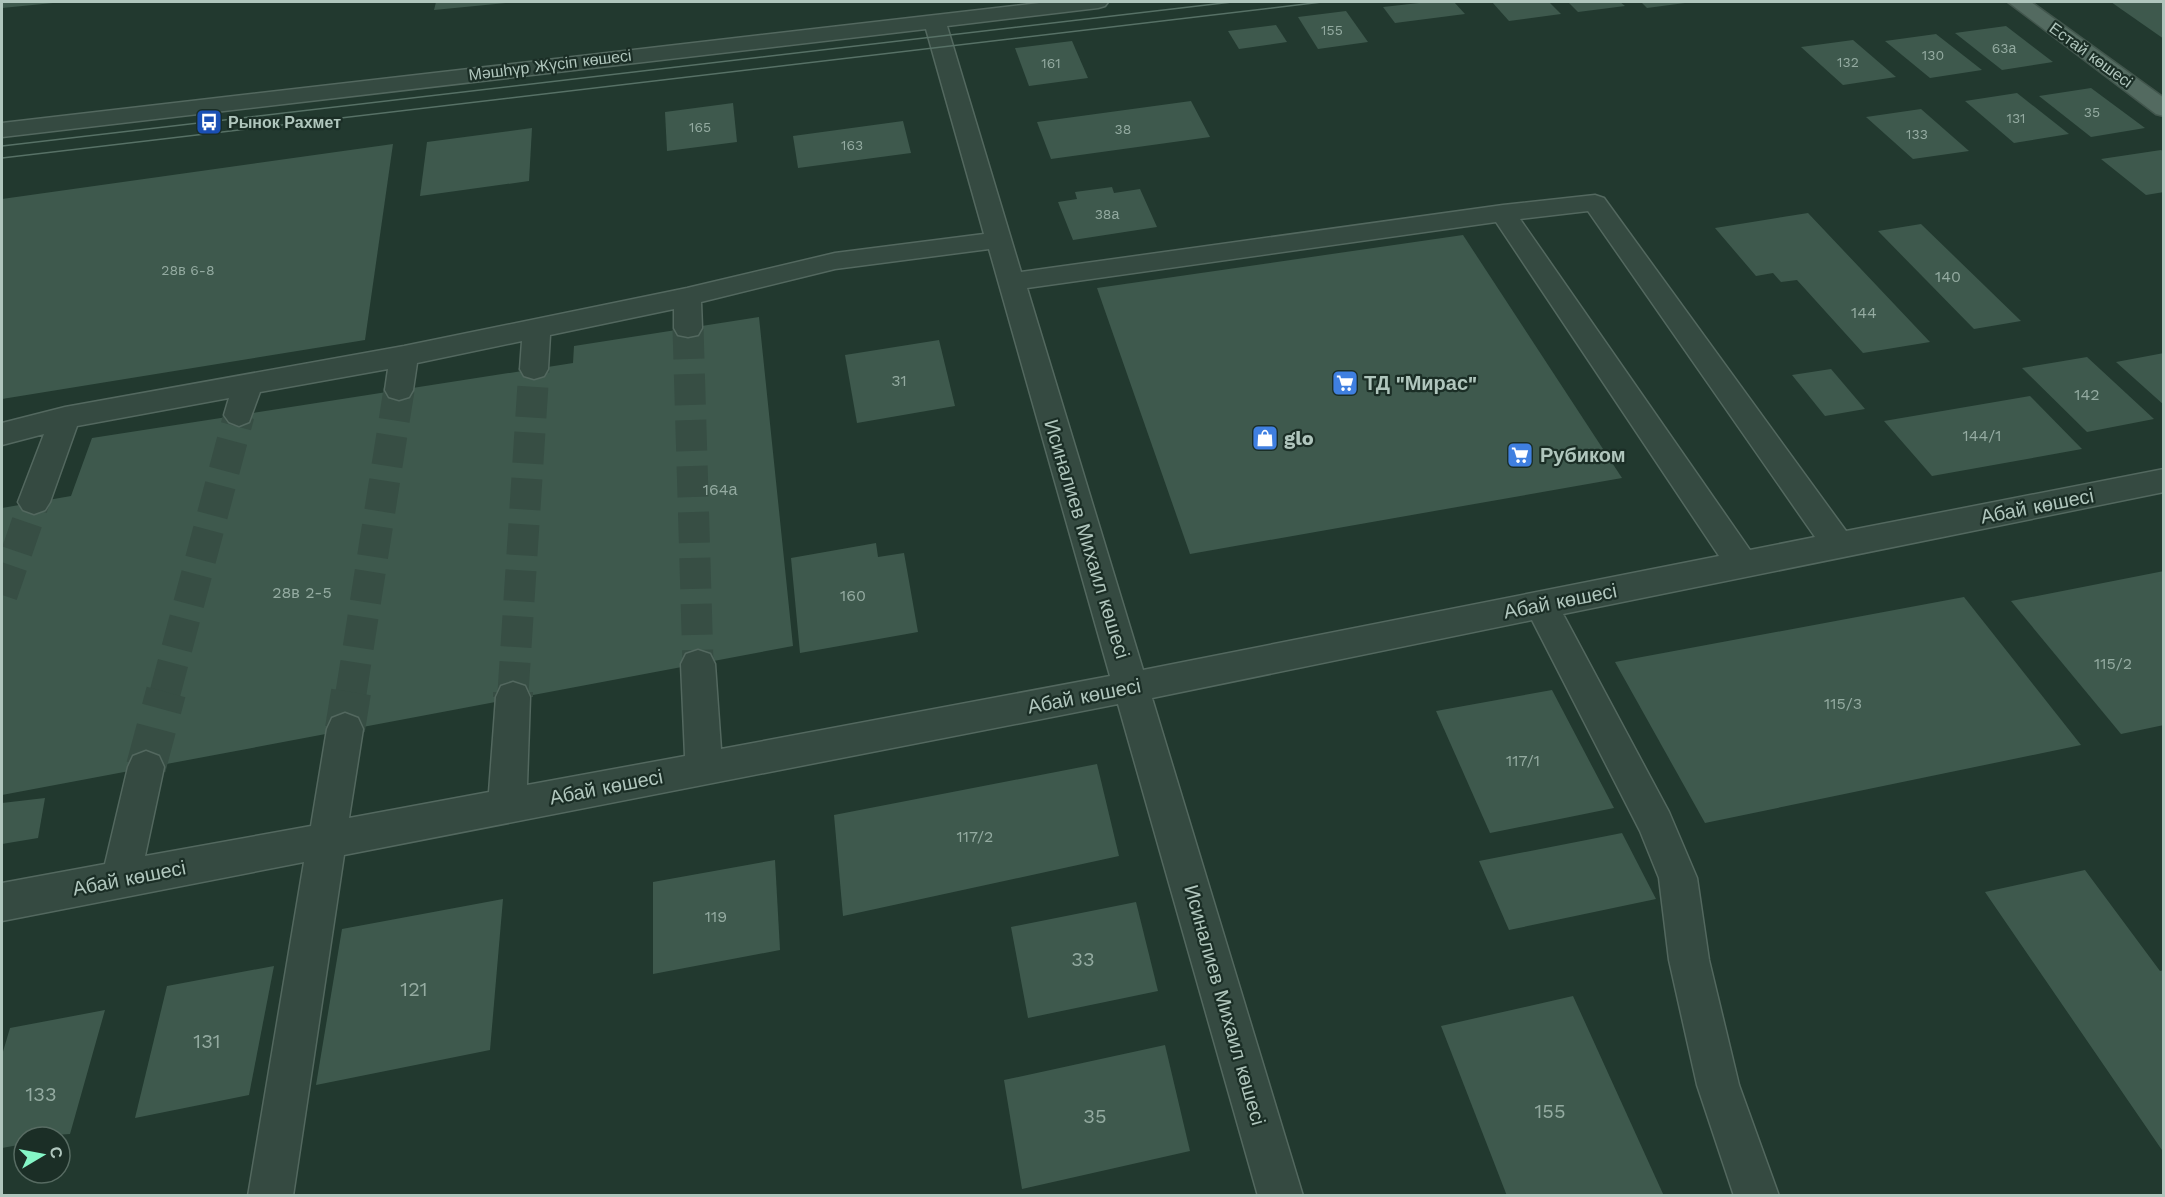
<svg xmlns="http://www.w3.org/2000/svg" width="2165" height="1197" viewBox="0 0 2165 1197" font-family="'Work Sans',sans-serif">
	<rect width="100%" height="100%" fill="#22392f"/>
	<!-- building -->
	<g fill="#3e594d">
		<path d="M2 2H53V3L2 8Z"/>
		<path d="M436 2H506V3L434 10Z"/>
		<path d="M1428 2H1454L1465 14 1395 23 1383 7Z"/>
		<path d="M1492 2H1549L1561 14 1509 21Z"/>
		<path d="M1568 2H1620L1625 6 1578 12Z"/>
		<path d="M1641 2H1684L1685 3 1647 8Z"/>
		<path d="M2111 2H2164V39Z"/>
		<path d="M1346 11 1368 42 1318 49 1298 17Z"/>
		<path d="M1276 25 1287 42 1239 49 1228 31Z"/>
		<path d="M2006 26 2053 62 2002 70 1955 33Z"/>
		<path d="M1936 34 1982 70 1930 78 1885 41Z"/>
		<path d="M1853 40 1896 77 1843 85 1801 47Z"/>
		<path d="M1072 41 1088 78 1029 86 1015 48Z"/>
		<path d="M2091 88 2145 128 2091 137 2039 96Z"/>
		<path d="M2017 93 2069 134 2014 143 1965 101Z"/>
		<path d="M1191 101 1210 137 1051 159 1037 122Z"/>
		<path d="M733 103 737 142 667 151 665 112Z"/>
		<path d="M1921 109 1969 151 1913 159 1866 117Z"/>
		<path d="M903 121 911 153 798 168 793 136Z"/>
		<path d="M532 128 529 181 420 196 427 142Z"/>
		<path d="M393 144 365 340 2 399V199Z"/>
		<path d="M2161 150 2164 152V192L2146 195 2101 159Z"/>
		<path d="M1112 187 1114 193 1140 189 1157 227 1073 240 1058 202 1077 199 1075 192Z"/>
		<path d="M1808 213 1930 342 1863 353 1797 280 1781 282 1773 273 1756 276 1715 228Z"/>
		<path d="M1921 224 2021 321 1974 329 1878 231Z"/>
		<path d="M1463 235 1622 478 1190 554 1097 288Z"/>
		<path d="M759 317 793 646 2 795V508L71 496 92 438 573 363 574 346Z"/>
		<path d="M939 340 955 406 857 423 845 355Z"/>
		<path d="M2164 353V405L2116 362Z"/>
		<path d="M2087 357 2154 419 2087 432 2022 368Z"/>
		<path d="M1831 369 1865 409 1825 416 1792 375Z"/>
		<path d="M2030 396 2082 449 1932 476 1884 421Z"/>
		<path d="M876 543 878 557 904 553 918 632 800 653 791 558Z"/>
		<path d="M2164 571V725L2121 734 2011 601Z"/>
		<path d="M1964 597 2081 745 1705 823 1615 662Z"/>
		<path d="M1552 690 1614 808 1490 833 1436 711Z"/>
		<path d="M1097 764 1119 856 843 916 834 815Z"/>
		<path d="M45 798 38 838 2 844V803Z"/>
		<path d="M1622 833 1656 899 1509 930 1479 861Z"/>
		<path d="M775 860 780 950 653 974V882Z"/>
		<path d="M2085 870 2160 971 2164 970V1153L1985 892Z"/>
		<path d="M503 899 490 1050 316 1085 342 929Z"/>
		<path d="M1136 902 1158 991 1028 1018 1011 927Z"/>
		<path d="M274 966 249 1095 135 1118 167 986Z"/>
		<path d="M1573 996 1664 1196H1507L1441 1026Z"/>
		<path d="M105 1010 70 1134 24 1137V1144L2 1148V1055L10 1028Z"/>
		<path d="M1165 1045 1190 1151 1022 1189 1004 1080Z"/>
	</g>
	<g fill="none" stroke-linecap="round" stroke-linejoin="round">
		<!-- minor-tunnel-far1 -->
		<g stroke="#374e44" stroke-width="31" stroke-dasharray="31 15" stroke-linecap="butt">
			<path d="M688 328 698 664"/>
			<path d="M2 595 34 502"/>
			<path d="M165 693 239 415"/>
			<path d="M351 693 399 390"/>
			<path d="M513 693 534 369"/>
		</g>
		<!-- minor-tunnel -->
		<g stroke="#374e44" stroke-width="40" stroke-dasharray="40 20" stroke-linecap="butt">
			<path d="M513 697V692"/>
			<path d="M345 729 351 692"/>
			<path d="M146 767 166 692"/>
		</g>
		<defs>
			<path id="minor" d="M1048 2H1108L1105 6 1098 8 947 26 1021 272 1503 205 1595 195 1604 198 1846 531 2164 469V492L1563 614 1669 812 1697 878 1709 960 1739 1085 1779 1196H1734L1697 1085 1669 960 1659 878 1640 831 1532 620 1152 698 1303 1196H1258L1118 704 344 855 293 1196H248L304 862 2 921V883L105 864 128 767 133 756 146 751 159 756 164 767 145 856 311 826 327 729 332 718 345 713 358 718 363 729 349 818 489 792 496 697 501 686 513 682 525 686 530 697 527 785 685 756 681 664 686 654 698 650 710 654 715 664 721 749 1110 676 989 249 835 269 701 302 702 328 698 335 688 337 678 335 674 328V309L550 335 548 369 544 376 534 379 524 376 520 369 522 341 417 363 413 390 409 397 399 400 389 397 385 390 388 369 260 392 249 422 239 426 229 422 224 415 229 398 77 426 50 502 45 510 34 514 23 510 18 502 44 434 2 445V423L65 407 404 346 687 288 835 253 984 234 926 29 2 137V123ZM1588 211 1815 537 1750 550 1520 219ZM1496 222 1719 556 1143 670 1027 288Z"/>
			<path id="major" d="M2008 2H2031L2164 98V116L2156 114Z"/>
		</defs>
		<!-- minor casing -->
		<use href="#minor" stroke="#53685f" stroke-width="3"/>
		<!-- major casing -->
		<use href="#major" stroke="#42564d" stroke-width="3"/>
		<!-- minor -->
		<use href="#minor" fill="#354a41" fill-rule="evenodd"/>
		<!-- major -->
		<use href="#major" fill="#536a60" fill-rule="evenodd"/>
		<!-- tram -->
		<g stroke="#577166" stroke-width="1.5">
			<path d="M2 146 1232 2"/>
			<path d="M2 158 1322 2"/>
		</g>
	</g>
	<!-- icons -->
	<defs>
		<symbol id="bus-square" viewBox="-11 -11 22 22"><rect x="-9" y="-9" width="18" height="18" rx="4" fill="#1a4fb4" stroke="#1b2e26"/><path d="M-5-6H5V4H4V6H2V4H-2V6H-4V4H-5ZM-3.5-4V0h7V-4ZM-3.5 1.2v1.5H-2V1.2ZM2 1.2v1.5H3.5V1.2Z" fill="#fff"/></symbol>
		<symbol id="supermarket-square" viewBox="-11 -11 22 22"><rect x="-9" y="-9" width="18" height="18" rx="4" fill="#3f7fe0" stroke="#1b2e26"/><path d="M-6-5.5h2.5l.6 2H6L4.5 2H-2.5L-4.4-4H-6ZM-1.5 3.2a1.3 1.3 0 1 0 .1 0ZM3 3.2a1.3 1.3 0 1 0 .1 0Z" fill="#fff"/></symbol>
		<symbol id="shop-square" viewBox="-11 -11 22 22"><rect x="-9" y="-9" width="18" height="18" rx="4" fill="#3f7fe0" stroke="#1b2e26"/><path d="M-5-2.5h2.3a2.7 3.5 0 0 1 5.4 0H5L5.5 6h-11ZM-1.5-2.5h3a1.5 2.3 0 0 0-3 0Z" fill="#fff"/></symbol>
	</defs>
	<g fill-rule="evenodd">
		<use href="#bus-square" x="194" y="107" width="30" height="30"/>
		<use href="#supermarket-square" x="1330" y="368" width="30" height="30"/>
		<use href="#shop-square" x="1250" y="423" width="30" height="30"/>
		<use href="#supermarket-square" x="1505" y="440" width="30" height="30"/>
	</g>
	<g text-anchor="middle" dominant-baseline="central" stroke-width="4.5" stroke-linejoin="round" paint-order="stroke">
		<!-- far-number labels -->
		<g font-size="14" fill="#94aba1">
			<text x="1332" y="30">155</text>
			<text x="2004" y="48">63а</text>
			<text x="1933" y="55">130</text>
			<text x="1848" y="62">132</text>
			<text x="1051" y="63">161</text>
			<text x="2092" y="112">35</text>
			<text x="2016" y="118">131</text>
			<text x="700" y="127">165</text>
			<text x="1123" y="129">38</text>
			<text x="1917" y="134">133</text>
			<text x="852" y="145">163</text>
			<text x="1107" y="214">38а</text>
			<text x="188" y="270">28в 6-8</text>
		</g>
		<!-- far-street labels -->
		<g font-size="16" fill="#b0c6bd" stroke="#1b2e26">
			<text transform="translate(2091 55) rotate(36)">Естай көшесі</text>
			<text transform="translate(550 65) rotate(-7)">Мәшһүр Жүсіп көшесі</text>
		</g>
		<!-- far-poi labels -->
		<g font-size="16" font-weight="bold" fill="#b0c6bd" stroke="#1b2e26" text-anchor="start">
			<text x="228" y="122">Рынок Рахмет</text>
		</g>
		<!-- number labels -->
		<g font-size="16" fill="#94aba1">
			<text x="1948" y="276">140</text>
			<text x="1864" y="312">144</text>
			<text x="899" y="380">31</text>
			<text x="2087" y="394">142</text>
			<text x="1982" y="435">144/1</text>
			<text x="720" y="489">164а</text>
			<text x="302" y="592">28в 2-5</text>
			<text x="853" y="595">160</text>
			<text x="2113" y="663">115/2</text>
			<text x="1843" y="703">115/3</text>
			<text x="1523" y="760">117/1</text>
			<text x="975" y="836">117/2</text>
			<text x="716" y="916">119</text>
		</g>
		<!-- poi labels -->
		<g font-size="20" font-weight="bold" fill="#b0c6bd" stroke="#1b2e26" text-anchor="start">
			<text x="1364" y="383">ТД "Мирас"</text>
			<text x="1284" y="438">glo</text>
			<text x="1540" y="455">Рубиком</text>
		</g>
		<!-- street labels -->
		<g font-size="20" fill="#b0c6bd" stroke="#1b2e26">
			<text transform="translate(2037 506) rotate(-11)">Абай көшесі</text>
			<text transform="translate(1087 539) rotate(73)">Исиналиев Михаил көшесі</text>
			<text transform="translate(1560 601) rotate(-11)">Абай көшесі</text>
			<text transform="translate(1084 696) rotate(-11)">Абай көшесі</text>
			<text transform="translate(606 787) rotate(-11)">Абай көшесі</text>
			<text transform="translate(129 878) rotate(-11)">Абай көшесі</text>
			<text transform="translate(1225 1005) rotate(74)">Исиналиев Михаил көшесі</text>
		</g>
		<!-- near-number labels -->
		<g font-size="20" fill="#94aba1">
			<text x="1083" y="959">33</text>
			<text x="414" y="989">121</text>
			<text x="207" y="1041">131</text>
			<text x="41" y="1094">133</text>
			<text x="1550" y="1111">155</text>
			<text x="1095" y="1116">35</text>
		</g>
	</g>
	<!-- border -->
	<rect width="2165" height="1197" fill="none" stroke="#b0c6bd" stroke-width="6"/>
	<!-- north arrow -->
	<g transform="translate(42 1155) rotate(80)"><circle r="28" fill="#1b2e26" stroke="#576b62" stroke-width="1.5"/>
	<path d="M0-4.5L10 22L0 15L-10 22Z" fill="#85f6c7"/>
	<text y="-9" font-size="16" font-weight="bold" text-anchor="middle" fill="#b0c6bd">С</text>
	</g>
</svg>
